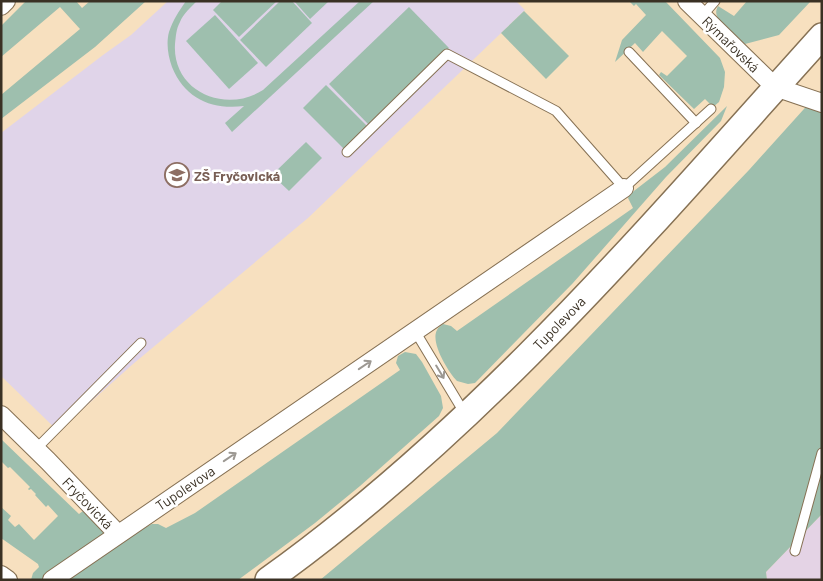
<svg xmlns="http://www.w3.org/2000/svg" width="823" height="581" viewBox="0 0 823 581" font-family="Barlow,sans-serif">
	<rect width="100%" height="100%" fill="#f7e0bf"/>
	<!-- commercial -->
	<path fill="#e4d3e5" d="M822 514V580H767L766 572Z"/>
	<!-- education -->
	<path fill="#e0d4e9" d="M168 1H516L525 10 308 218 133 364 76 415 59 432 1 376V133L103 55 131 35Z"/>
	<!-- green -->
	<g fill="#9ebfae">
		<path d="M26 1H76L82 8 90 1H146L95 47 1 119V95L80 29 60 7 1 57V26Z"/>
		<path d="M186 1H197C191 7 183 14 180 22 176 29 176 36 175 44 172 92 226 114 263 90L360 1H374L232 132 225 123 244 106C212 110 185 99 172 67 168 56 166 43 169 32 173 20 179 11 186 1Z"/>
		<path d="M222 1H277L239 37 213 10Z"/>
		<path d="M280 1H292L312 23 266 67 240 40Z"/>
		<path d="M294 1H329L310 19Z"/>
		<path d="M629 1H665L720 58 725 72 724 87 719 102 713 107 705 99 694 109 659 75 661 72 667 76 687 56 662 31 643 52 635 43 615 62 622 40 646 15 636 4 634 6Z"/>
		<path d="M747 1H811L779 35 745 44 719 20C716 15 715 12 718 6L734 16Z"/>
		<path d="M409 7 449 48 369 125 329 84Z"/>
		<path d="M524 11 569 56 546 79 501 33Z"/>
		<path d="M215 15 258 63 229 89 186 41Z"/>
		<path d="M326 85 368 127 345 150 303 108Z"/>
		<path d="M822 89V514L766 572 767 580H320L497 433 749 170Z"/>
		<path d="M727 106 721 121 666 177 573 283 475 383 468 384 457 381C448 372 430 342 437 330 438 327 441 326 443 324L451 326 457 331 633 208 628 198 630 194 665 167Z"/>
		<path d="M306 142 322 158 289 191 272 175Z"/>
		<path d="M405 352 416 354 422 362 441 396 443 408 439 416 360 486 315 523 238 580H31L33 573 39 567 38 564 1 538V507L11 516 8 520 15 527 19 524 34 540 58 516 48 505 46 507 35 495 36 494 31 489 29 490 28 489 30 487 10 467 8 468 1 461V439L79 514 83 511 93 518 140 530 152 524H158L166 528 195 513 400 370 396 363 398 356Z"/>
	</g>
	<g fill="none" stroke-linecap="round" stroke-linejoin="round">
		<defs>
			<g id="service">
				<path d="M702 16 715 1"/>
				<path d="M629 52 696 123"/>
				<path d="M347 152 447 54 556 111 624 188 711 109"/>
				<path d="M415 331 465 414"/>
				<path d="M36 449 141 343"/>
				<path d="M795 551 822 453"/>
			</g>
			<g id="minor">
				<path d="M687 1 775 87 822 103"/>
				<path d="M1 6 6 1"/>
				<path d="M1 415 48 461 118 534"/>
				<path d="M1 575 8 580"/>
				<path d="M52 580 624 188"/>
			</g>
			<path id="secondary" d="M268 580C479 429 649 228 822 36"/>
		</defs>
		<!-- service casing -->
		<use href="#service" stroke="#867154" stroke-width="11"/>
		<!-- minor casing -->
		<use href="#minor" stroke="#867154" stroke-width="20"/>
		<!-- secondary casing -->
		<use href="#secondary" stroke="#867154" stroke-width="28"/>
		<!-- service -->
		<use href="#service" stroke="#fff" stroke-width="9"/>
		<!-- minor -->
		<use href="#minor" stroke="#fff" stroke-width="18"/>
		<!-- secondary -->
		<use href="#secondary" stroke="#fff" stroke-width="25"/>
	</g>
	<!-- one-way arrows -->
	<defs><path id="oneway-shaft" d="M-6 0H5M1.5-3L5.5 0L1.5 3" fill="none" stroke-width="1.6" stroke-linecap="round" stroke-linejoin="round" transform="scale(1.25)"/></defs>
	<g stroke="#9c9892">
		<use href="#oneway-shaft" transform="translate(365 365) rotate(-34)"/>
		<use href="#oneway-shaft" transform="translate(440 372) rotate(59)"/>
		<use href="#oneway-shaft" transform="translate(230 457) rotate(-34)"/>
	</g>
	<!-- icons -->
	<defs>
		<symbol id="school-ring" viewBox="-11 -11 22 22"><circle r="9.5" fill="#fff" stroke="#8d6e63" stroke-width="1.5"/><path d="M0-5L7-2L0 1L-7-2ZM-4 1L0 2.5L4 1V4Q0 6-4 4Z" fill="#8d6e63"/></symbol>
	</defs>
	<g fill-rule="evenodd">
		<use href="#school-ring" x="163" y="161" width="28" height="28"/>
	</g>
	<g text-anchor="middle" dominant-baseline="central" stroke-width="5" stroke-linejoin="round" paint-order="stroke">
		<!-- street labels -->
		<g font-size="14" fill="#3a3124" stroke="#fff">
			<text transform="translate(731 44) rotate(44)">Rýmařovská</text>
			<text transform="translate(559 323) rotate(-46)">Tupolevova</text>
			<text transform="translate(185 488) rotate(-34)">Tupolevova</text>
			<text transform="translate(88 503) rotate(46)">Fryčovická</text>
		</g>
		<!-- education labels -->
		<g font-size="14" font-weight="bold" fill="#785e54" stroke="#fff" text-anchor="start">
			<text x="194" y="175">ZŠ Fryčovická</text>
		</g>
	</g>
	<!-- border -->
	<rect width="823" height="581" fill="none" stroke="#3a3124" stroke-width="5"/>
</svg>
